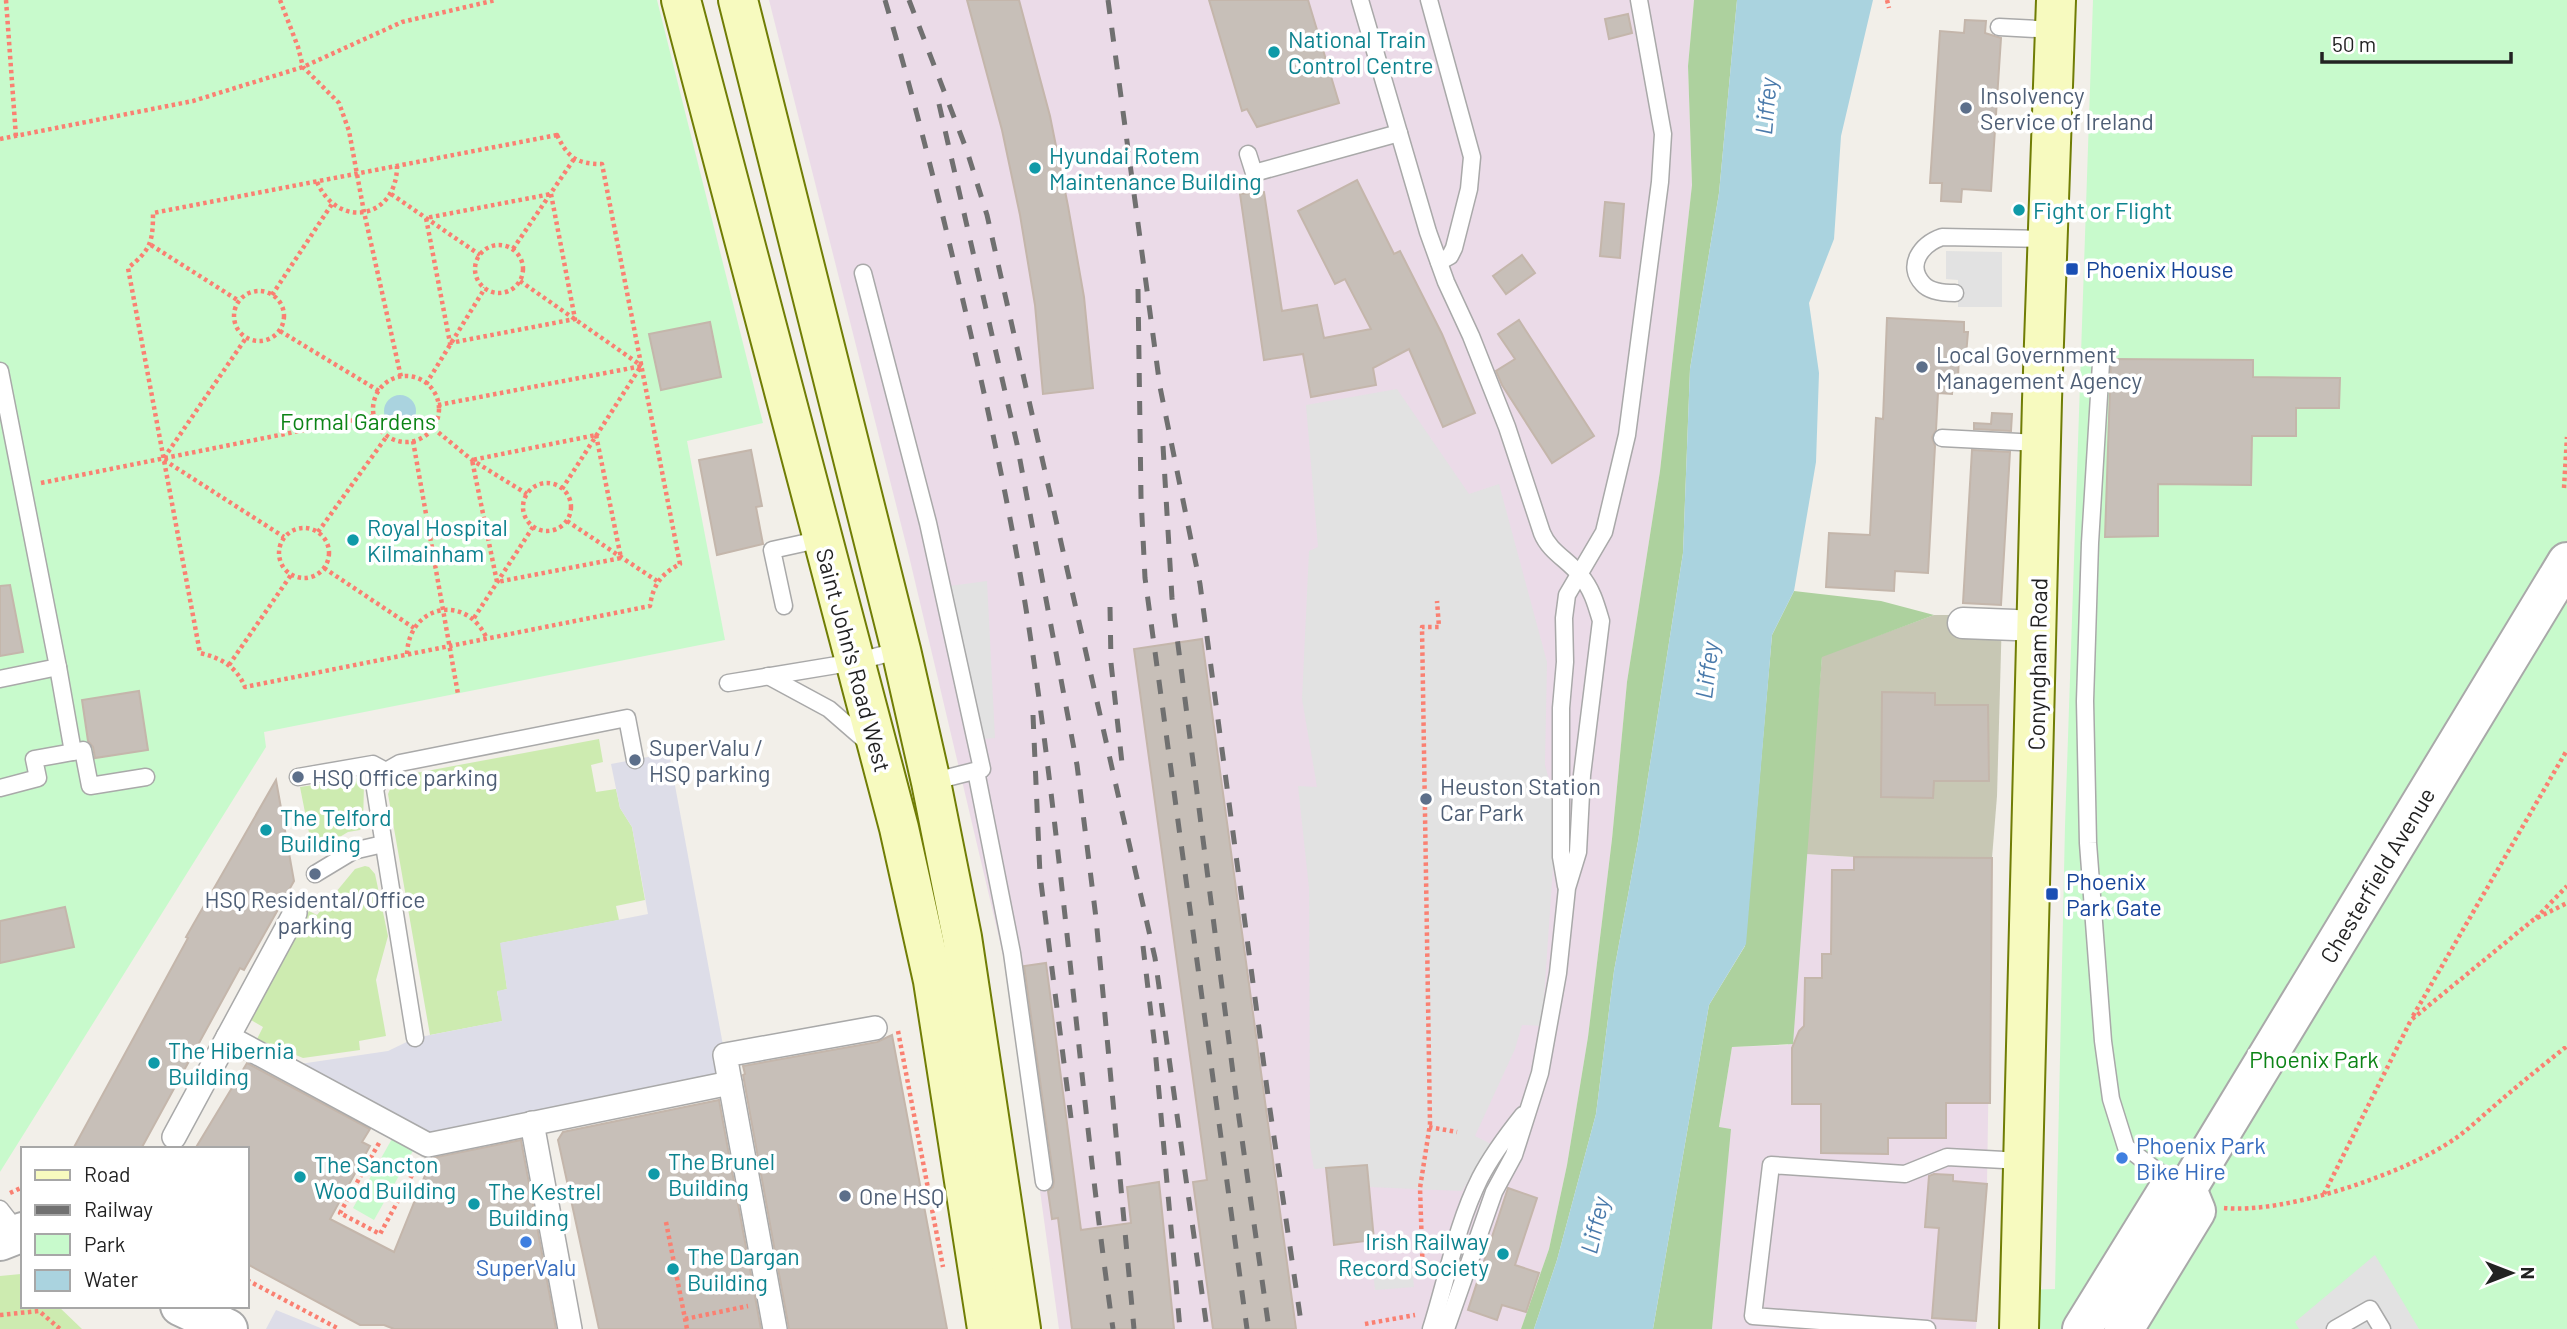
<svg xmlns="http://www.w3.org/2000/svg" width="2567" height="1329" viewBox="0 0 2567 1329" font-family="Barlow,sans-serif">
	<rect width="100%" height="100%" fill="#f2efe9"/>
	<!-- industrial -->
	<g fill="#ebdbe8">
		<path d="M769 0H1694L1688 66 1692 185 1660 471 1627 682 1612 839 1588 1037 1567 1165 1549 1249 1521 1329H1059L1016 1016 1000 942 909 556Z"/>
		<path d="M1805 854 1854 857 1992 858 1987 1184 1976 1329H1712L1730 1129 1719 1128 1732 1047 1788 1045Z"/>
	</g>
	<!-- construction -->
	<path fill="#c7c7b4" d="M1934 615H2002L1997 796 1992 858 1854 857 1805 854 1822 656Z"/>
	<!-- grass -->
	<g fill="#cdebb0">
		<path d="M599 739 603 762 591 765 596 792 616 789 620 808 632 827 645 900 616 906 619 920 501 943 507 989 497 992 503 1021 430 1035 388 794 393 782 405 775Z"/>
		<path d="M359 778 364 784 363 826 360 830 348 832 313 853 300 787Z"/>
		<path d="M365 866 369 867 375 874 388 936 376 980 386 1036 359 1041 360 1050 303 1058 257 1039 263 1027 246 1017 309 911 317 915 355 869Z"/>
		<path d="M21 1274 23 1306H58L82 1329H0V1276Z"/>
	</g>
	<!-- forest -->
	<g fill="#add19e">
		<path d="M1694 0H1737L1719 193 1690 369 1683 553 1638 841 1614 971 1596 1114 1557 1260 1534 1329H1521L1549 1249 1567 1165 1588 1037 1612 839 1627 682 1660 471 1692 185 1688 66Z"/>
		<path d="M1794 591 1881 601 1934 615 1822 657 1793 1044 1732 1047 1719 1127 1731 1129 1712 1329H1653L1709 1005 1745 946 1772 635Z"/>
	</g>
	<!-- park -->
	<g fill="#c8facc">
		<path d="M0 0H657L763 423 687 441 725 640 264 732 266 747 0 1172Z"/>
		<path d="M2093 0H2567V1329H2019L2021 1290 2055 1289 2065 826Z"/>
		<path d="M393 1137 414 1149 374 1220 353 1208Z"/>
	</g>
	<!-- parking -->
	<g fill="#e2e2e2">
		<path d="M1946 251 2002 252V307H1958V280L1946 279Z"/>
		<path d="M1397 389 1469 494 1499 484 1547 662 1545 765 1557 810 1542 1026 1522 1025 1515 1049 1475 1136 1491 1144 1462 1191 1369 1187 1366 1165 1314 1169 1310 1146 1309 888 1298 786 1317 787 1302 699 1309 551 1318 547 1306 405Z"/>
		<path d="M987 581 995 738 970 740 934 588Z"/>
		<path d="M2375 1255 2419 1329H2299L2295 1322Z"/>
		<path d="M1412 1268 1414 1287 1375 1290 1373 1271Z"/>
	</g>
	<!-- plaza -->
	<g fill="#dddde8">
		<path d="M669 753 730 1083 428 1145 286 1066 388 1051 415 1038 502 1021 497 991 507 989 500 943 648 914 632 827 620 808 611 764Z"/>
		<path d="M276 1310 323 1329H266Z"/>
	</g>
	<!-- water -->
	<g fill="#aad3df">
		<path d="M1737 0H1873L1841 136 1834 239 1809 303 1819 373 1816 462 1794 591 1772 635 1746 944 1709 1005 1653 1329H1534L1557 1260 1596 1114 1614 971 1638 841 1683 553 1690 369 1719 193Z"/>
		<circle cx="400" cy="411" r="16"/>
	</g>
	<!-- building -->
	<g fill="#c7bfb8" stroke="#c4b6ab" stroke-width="2">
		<path d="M967 0H1019L1050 116 1068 206 1084 297 1093 388 1043 394 1035 305 1020 215 1002 130Z"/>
		<path d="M1209 0H1308L1339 103 1257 127 1247 109 1242 111Z"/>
		<path d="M1628 14 1632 33 1609 39 1605 19Z"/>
		<path d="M1965 20 1986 21 1985 33 2001 38 1991 191 1962 189 1961 202 1941 201 1942 183H1930L1940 31 1964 33Z"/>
		<path d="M1357 180 1394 254 1400 251 1442 334 1475 413 1443 427 1409 349 1373 368 1376 385 1311 397 1303 354 1264 360 1240 194 1264 192 1282 311 1317 305 1324 338 1371 329 1345 279 1335 284 1298 211Z"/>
		<path d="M1605 202 1624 204 1620 258 1600 256Z"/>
		<path d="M1522 255 1535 273 1506 294 1493 276Z"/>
		<path d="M1887 318 1964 322V332H1968L1966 355H1959L1958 378H1953L1952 394 1938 393 1936 430 1932 437 1935 446 1928 573 1895 571 1894 591 1826 587 1829 533 1870 535 1876 418 1883 419Z"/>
		<path d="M1519 320 1594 436 1552 463 1502 385 1496 371 1515 359 1498 334Z"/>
		<path d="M710 322 721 377 661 390 649 334Z"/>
		<path d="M2111 359 2253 360V377L2340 378 2339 408H2296V436H2252L2251 485 2158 484V536L2105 537Z"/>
		<path d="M1992 413 2012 414 2011 431 1974 429V423L1991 424Z"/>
		<path d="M751 450 762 506 756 507 763 544 717 555 699 460Z"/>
		<path d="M1972 450 2010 452 2001 605 1963 603Z"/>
		<path d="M10 585 23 652 0 656V586Z"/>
		<path d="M1202 639 1296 1329H1213L1193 1182 1207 1180 1134 649Z"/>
		<path d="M139 691 148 750 95 758 93 747 88 741 82 700Z"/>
		<path d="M1882 692 1935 693V705H1988L1989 781H1934L1933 798 1881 797Z"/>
		<path d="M276 780 294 881 244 970 240 968 141 1149H73L188 938 186 937Z"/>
		<path d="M1854 857 1992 858 1990 1103H1946V1138H1888V1154L1821 1153V1104H1792V1048L1799 1031 1804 1026 1805 978H1822V954H1831L1832 870H1854Z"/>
		<path d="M65 907 74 947 0 963V921Z"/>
		<path d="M1046 963 1081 1230 1131 1223 1127 1187 1159 1182 1174 1329H1072L1058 1218 1052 1219 1048 1191 1053 1187 1054 1181 1024 966Z"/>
		<path d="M892 1035 947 1329H789L743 1075 745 1074 743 1066 877 1042Z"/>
		<path d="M247 1063 370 1129 362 1142 370 1146 330 1219 394 1252 432 1158 521 1140 556 1329H394L384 1325H360L247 1264V1149H195Z"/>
		<path d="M719 1100 761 1329H599L558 1140 563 1132Z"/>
		<path d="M1367 1165 1374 1240 1334 1245 1326 1168Z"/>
		<path d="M1934 1174 1953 1175V1181L1987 1184 1976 1321 1932 1318 1939 1228 1925 1227 1929 1176Z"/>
		<path d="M1508 1188 1537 1198 1515 1265 1539 1273 1526 1312 1502 1305 1497 1320 1468 1310Z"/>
	</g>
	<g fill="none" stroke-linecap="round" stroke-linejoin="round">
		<defs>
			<g id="service">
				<path d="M1360 0 1428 232 1446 282 1471 336 1507 427 1542 533C1549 551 1568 560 1580 575 1592 589 1596 604 1601 621L1582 775 1578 852 1567 888 1558 973 1540 1073 1514 1155 1494 1192 1446 1329"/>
				<path d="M1429 0 1472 157 1469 189 1454 248 1450 256 1439 262"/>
				<path d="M1999 27 2055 30"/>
				<path d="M1248 154 1254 173 1399 133"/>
				<path d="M863 273 928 523 982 769 931 782"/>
				<path d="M1955 293C1945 293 1930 292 1923 284 1905 265 1922 244 1942 237L2047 239"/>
				<path d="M2101 363 2090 543 2085 701 2088 843 2103 1041 2111 1099 2126 1147 2156 1170 2178 1184"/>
				<path d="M0 371 58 667 0 679"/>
				<path d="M1942 438 2041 443"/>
				<path d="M784 606 772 550 822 539"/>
				<path d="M768 676 829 709 867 742"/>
				<path d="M728 683 855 662 901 650"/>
				<path d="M73 752 83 750 90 786 146 777"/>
				<path d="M976 771 1012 953 1044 1182"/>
				<path d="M298 777 373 764 386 771"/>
				<path d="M0 788 38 778 34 759 73 752 58 667"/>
				<path d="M315 874 353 851 383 844"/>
				<path d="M1566 886 1561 857V708L1565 662 1564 618 1567 595 1604 532 1627 435 1660 182 1663 134 1639 0"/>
				<path d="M415 1038 375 789 386 771 400 763 627 718 635 760"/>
				<path d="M0 1209 18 1232"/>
				<path d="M1431 1329C1447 1279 1456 1226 1480 1178 1492 1155 1507 1135 1523 1115"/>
				<path d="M1927 1329 1753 1316 1771 1165 1905 1174 1947 1157 2023 1161"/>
				<path d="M2335 1329 2370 1309 2382 1329"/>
			</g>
			<g id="pedestrian">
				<path d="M228 1037 428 1145 730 1083"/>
				<path d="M532 1123 570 1329"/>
				<path d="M174 1137 295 913"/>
				<path d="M775 1329 725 1055 875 1028"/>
			</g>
			<path id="minor" d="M1963 623 2038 626"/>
			<g id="tertiary">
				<path d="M0 1241 23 1232"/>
				<path d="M180 1306 228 1329"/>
				<path d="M2082 1329 2166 1193 2187 1189 2567 562"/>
				<path d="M2124 1329 2196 1211 2187 1189"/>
			</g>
			<g id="secondary">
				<path d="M681 0 899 828 933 981 987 1329"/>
				<path d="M738 0 901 650 931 782 962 937 1021 1329"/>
				<path d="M2019 1329 2042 400 2056 0"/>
			</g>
		</defs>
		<!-- service casing -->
		<use href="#service" stroke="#a9a9a9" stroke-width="19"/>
		<!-- pedestrian casing -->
		<use href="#pedestrian" stroke="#a9a9a9" stroke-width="26"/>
		<!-- minor casing -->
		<use href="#minor" stroke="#a9a9a9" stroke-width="33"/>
		<!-- tertiary casing -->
		<use href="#tertiary" stroke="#a9a9a9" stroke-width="42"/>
		<!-- secondary casing -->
		<use href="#secondary" stroke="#707d05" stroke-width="42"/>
		<!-- path -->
		<g stroke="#fa8072" stroke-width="4.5" stroke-dasharray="3.5 3.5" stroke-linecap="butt">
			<path d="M6 0 16 137"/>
			<path d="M280 0 298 47 303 67 339 103 349 131 364 212 401 377"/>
			<path d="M1887 0 1889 8"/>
			<path d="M557 135C568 158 577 164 602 164L680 564C661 574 653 585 650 606L245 687C236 666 221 658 200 653L128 268C151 250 153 241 153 213Z"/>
			<path d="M0 139 193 101 303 67 402 22 496 0"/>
			<path d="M317 182C338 230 397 219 397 166"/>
			<path d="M391 194 480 255"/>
			<path d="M551 194 575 319 450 343 426 218Z"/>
			<path d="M151 245 239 301"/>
			<circle cx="499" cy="269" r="24"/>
			<path d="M513 249 574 159"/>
			<path d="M520 281 642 366"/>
			<circle cx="259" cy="316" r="25"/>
			<path d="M272 295 332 204"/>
			<path d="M280 331 379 391"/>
			<circle cx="406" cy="409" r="33"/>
			<path d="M426 384 485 288"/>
			<path d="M438 405 642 366"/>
			<path d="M433 428 472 460 527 494"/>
			<path d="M596 435 621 558 497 582 472 460Z"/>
			<path d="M413 441 458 694"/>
			<path d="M164 458 246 338"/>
			<path d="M164 460 284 537"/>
			<path d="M41 483 374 416"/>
			<circle cx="547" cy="507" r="24"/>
			<path d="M2564 488 2567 437"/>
			<path d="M562 489 641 366"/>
			<path d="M567 521 657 581"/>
			<circle cx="304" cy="553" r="25"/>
			<path d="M318 532 387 436"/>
			<path d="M324 568 414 628"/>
			<path d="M474 618 533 527"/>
			<path d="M407 654C409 604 467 593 487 639"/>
			<path d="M229 665 291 575"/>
			<path d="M2536 918 2567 886"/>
			<path d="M2413 1016 2567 750"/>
			<path d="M898 1031 943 1267"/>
			<path d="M1429 1127 1457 1132"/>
			<path d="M379 1143 340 1213 380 1234 418 1164"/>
			<path d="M10 1193 23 1187"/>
			<path d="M2324 1194 2411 1020 2533 920 2567 903"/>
			<path d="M2224 1208C2286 1214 2405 1174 2456 1138 2469 1129 2481 1117 2493 1107 2517 1086 2542 1066 2567 1046"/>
			<path d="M666 1222 687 1329"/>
			<path d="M1423 1278 1420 1188 1430 1124 1422 627H1439L1437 601"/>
			<path d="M247 1280 339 1329"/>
			<path d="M0 1315 39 1311 60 1329"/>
			<path d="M685 1319 748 1306"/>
			<path d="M1365 1324 1415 1315"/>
		</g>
		<!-- service -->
		<use href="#service" stroke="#fff" stroke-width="16"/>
		<!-- pedestrian -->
		<use href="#pedestrian" stroke="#fff" stroke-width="23"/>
		<!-- minor -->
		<use href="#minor" stroke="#fff" stroke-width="30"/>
		<!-- tertiary -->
		<use href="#tertiary" stroke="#fff" stroke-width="38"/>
		<!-- secondary -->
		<use href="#secondary" stroke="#f7fabf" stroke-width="38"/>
		<!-- rail -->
		<g stroke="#707070" stroke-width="5" stroke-dasharray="14 14" stroke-linecap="butt">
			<path d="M885 0C918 111 945 223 971 335 993 432 1014 530 1029 628 1064 861 1080 1096 1113 1329"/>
			<path d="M909 0 967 151 987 215 1155 958 1207 1329"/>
			<path d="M1108 0 1160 387 1200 584 1268 1096 1302 1329"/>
			<path d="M939 104 1017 444 1077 765 1096 918 1134 1329"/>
			<path d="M1138 289 1141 497 1145 578 1247 1329"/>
			<path d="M1163 446 1172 598 1237 1104 1269 1329"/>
			<path d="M1110 607 1111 663 1123 772"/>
			<path d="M1033 715 1040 875 1071 1118"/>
			<path d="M1143 946 1155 1048 1180 1329"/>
		</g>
	</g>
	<!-- markers -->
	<g fill="#0f9aa8" stroke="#fff" stroke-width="2.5">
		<circle cx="1274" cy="52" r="7"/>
		<circle cx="1035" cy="168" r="7"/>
		<circle cx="2019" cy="210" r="7"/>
		<circle cx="353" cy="540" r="7"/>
		<circle cx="266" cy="830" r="7"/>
		<circle cx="154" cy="1063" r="7"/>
		<circle cx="654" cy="1174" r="7"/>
		<circle cx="300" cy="1177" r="7"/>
		<circle cx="474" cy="1204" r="7"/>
		<circle cx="1503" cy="1254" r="7"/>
		<circle cx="673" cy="1269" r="7"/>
	</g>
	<g fill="#5c6f8a" stroke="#fff" stroke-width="2.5">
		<circle cx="1966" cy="108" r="7"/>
		<circle cx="1922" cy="367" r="7"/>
		<circle cx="635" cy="760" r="7"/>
		<circle cx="298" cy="777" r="7"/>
		<circle cx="1426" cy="799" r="7"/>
		<circle cx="315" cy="874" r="7"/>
		<circle cx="845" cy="1196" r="7"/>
	</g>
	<g fill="#1a4fb4" stroke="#fff" stroke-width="2.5">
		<rect x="2065" y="262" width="14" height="14" rx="3.5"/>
		<rect x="2045" y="887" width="14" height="14" rx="3.5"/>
	</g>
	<g fill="#3f7fe0" stroke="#fff" stroke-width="2.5">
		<circle cx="2122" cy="1158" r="7"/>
		<circle cx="526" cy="1242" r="7"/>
	</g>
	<g text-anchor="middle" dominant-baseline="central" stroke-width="7" stroke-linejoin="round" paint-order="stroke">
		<!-- culture labels -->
		<g font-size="23" fill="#0d838f" stroke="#fff" text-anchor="start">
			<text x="1288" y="39">National Train<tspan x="1288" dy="26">Control Centre</tspan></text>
			<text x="1049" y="155">Hyundai Rotem<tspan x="1049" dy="26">Maintenance Building</tspan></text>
			<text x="2033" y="210">Fight or Flight</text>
			<text x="367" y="527">Royal Hospital<tspan x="367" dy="26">Kilmainham</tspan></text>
			<text x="280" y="817">The Telford<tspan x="280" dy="26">Building</tspan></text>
			<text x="168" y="1050">The Hibernia<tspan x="168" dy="26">Building</tspan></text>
			<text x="668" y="1161">The Brunel<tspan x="668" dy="26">Building</tspan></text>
			<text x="314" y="1164">The Sancton<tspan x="314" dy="26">Wood Building</tspan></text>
			<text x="488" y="1191">The Kestrel<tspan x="488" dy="26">Building</tspan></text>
			<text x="1489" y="1241" text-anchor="end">Irish Railway<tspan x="1489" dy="26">Record Society</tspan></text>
			<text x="687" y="1256">The Dargan<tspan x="687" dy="26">Building</tspan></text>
		</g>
		<!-- service labels -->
		<g font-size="23" fill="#4e5e75" stroke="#fff" text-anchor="start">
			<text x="1980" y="95">Insolvency<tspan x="1980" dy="26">Service of Ireland</tspan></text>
			<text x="1936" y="354">Local Government<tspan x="1936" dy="26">Management Agency</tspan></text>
			<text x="649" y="747">SuperValu /<tspan x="649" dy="26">HSQ parking</tspan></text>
			<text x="312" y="777">HSQ Office parking</text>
			<text x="1440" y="786">Heuston Station<tspan x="1440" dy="26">Car Park</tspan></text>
			<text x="315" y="899" text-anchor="middle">HSQ Residental/Office<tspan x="315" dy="26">parking</tspan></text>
			<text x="859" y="1196">One HSQ</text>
		</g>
		<!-- transit labels -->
		<g font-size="23" fill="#164399" stroke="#fff" text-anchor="start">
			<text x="2086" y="269">Phoenix House</text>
			<text x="2066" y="881">Phoenix<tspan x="2066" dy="26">Park Gate</tspan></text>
		</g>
		<!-- park labels -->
		<g font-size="23" fill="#0c8416" stroke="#fff">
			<text x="358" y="421">Formal Gardens</text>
			<text x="2314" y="1059">Phoenix Park</text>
		</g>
		<!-- street labels -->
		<g font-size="23" fill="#222" stroke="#fff">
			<text transform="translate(854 660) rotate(75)">Saint John's Road West</text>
			<text transform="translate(2037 664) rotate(-89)">Conyngham Road</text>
			<text transform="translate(2377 875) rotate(-59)">Chesterfield Avenue</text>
		</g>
		<!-- shop labels -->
		<g font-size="23" fill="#366cbe" stroke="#fff" text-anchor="start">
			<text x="2136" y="1145">Phoenix Park<tspan x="2136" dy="26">Bike Hire</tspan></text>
			<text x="526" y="1267" text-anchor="middle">SuperValu</text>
		</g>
		<!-- water labels -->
		<g font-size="24" font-style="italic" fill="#4a7aab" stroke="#fff">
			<text transform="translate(1765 106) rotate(-85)">Liffey</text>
			<text transform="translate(1706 670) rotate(-83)">Liffey</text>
			<text transform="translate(1594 1225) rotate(-77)">Liffey</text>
		</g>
	</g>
	<!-- legend -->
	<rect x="21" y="1147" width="228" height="161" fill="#ffffff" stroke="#a7a7a7" stroke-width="2"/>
	<rect x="35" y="1170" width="35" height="10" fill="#f7fabf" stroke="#a7a7a7" stroke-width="2"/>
	<text x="84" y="1182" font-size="21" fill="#222222">Road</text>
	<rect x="35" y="1205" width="35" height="10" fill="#707070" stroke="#a7a7a7" stroke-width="2"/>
	<text x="84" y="1217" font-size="21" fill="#222222">Railway</text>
	<rect x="35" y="1234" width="35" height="21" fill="#c8facc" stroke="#a7a7a7" stroke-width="2"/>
	<text x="84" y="1252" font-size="21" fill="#222222">Park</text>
	<rect x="35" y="1270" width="35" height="21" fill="#aad3df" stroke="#a7a7a7" stroke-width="2"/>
	<text x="84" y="1287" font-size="21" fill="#222222">Water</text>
	<!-- north arrow -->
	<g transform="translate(2511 1273) rotate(90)" stroke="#ffffff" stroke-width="5" paint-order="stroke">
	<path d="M0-5L12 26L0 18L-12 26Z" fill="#222222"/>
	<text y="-10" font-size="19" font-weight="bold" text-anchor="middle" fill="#222222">N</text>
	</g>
	<!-- scale -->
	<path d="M2322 52v10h189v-10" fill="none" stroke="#222222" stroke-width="3.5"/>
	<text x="2332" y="52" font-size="21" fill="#222222" stroke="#ffffff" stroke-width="5" paint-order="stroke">50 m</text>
</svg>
